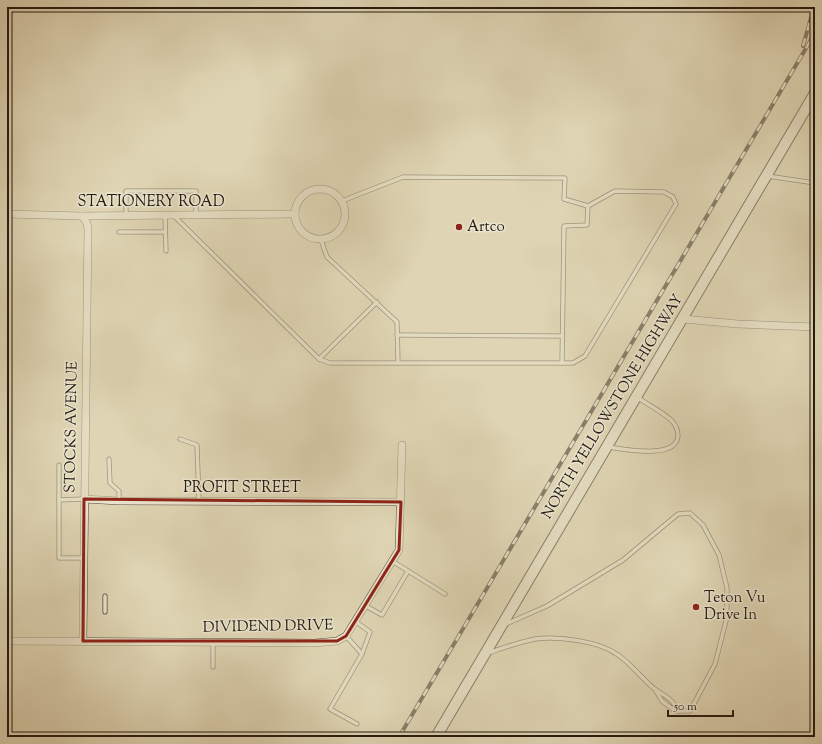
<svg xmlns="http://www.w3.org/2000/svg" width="822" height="744" viewBox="0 0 822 744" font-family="'Sorts Mill Goudy',serif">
	<rect width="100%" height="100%" fill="#dfd5b4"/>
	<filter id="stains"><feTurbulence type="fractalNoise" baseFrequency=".005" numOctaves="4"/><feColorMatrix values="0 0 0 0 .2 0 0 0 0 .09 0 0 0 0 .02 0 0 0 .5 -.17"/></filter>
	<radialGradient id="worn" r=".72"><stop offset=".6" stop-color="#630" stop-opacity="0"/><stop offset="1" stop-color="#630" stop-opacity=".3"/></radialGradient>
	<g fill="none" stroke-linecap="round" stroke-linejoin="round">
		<defs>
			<g id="service">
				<path d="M767 176 815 183"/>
				<path d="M126 215V191H196V215"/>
				<path d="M165 215 166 251"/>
				<path d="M174 216 319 359 330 363H573L585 356 676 204 673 197 664 192 615 191 588 206 564 199 565 178 403 177 342 201"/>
				<path d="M119 232H165"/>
				<path d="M321 240 327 257 397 322 398 363"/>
				<path d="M397 335 562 336"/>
				<path d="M319 359 377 302"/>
				<path d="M562 363 564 226 587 225 588 206"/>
				<path d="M180 439 197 445 199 501"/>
				<path d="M608 447C624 449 676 460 678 436 678 430 675 424 671 420 661 411 648 405 637 397"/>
				<path d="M109 459 110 483 119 491V501"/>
				<path d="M59 465V558H83"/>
				<path d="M59 500 84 499"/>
				<path d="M392 561 445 594"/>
				<path d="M364 605 382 615 408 571"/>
				<path d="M105 612V596"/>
				<path d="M355 621 370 632 362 654 330 709 357 724"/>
				<path d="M506 624 547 606 623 560 678 514 690 513 703 525 719 555 727 588V617L715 664 690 711H675L662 701 656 691"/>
				<path d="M346 636 362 654"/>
				<path d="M488 653C503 648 519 642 535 639 559 636 599 641 618 655 630 663 639 675 650 685 659 694 673 697 678 711"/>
				<path d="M213 667V643"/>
			</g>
			<g id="minor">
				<circle cx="320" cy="214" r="25"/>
				<path d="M7 214 82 216 295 214"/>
				<path d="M82 216 87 223 88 230 83 641"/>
				<path d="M683 319 738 324 815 327"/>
				<path d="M84 499 119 501 401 502"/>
				<path d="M7 641 315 643 337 641 346 636 399 550 402 445"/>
			</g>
			<path id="secondary" d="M436 737 815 93"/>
		</defs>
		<!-- service casing -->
		<use href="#service" stroke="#524939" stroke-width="5"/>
		<!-- minor casing -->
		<use href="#minor" stroke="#524939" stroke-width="8"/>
		<!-- secondary casing -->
		<use href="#secondary" stroke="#231a10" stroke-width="12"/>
		<!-- service -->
		<use href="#service" stroke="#eae4ce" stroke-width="3.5"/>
		<!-- minor -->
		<use href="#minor" stroke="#eae4ce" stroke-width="7"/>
		<!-- secondary -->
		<use href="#secondary" stroke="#eae4ce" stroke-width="10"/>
		<defs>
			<g id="rail">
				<path d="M803 46 814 7"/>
				<path d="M399 737 815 33"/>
			</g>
		</defs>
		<!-- rail casing -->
		<use href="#rail" stroke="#231a10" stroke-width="4"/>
		<!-- rail -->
		<use href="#rail" stroke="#eae4ce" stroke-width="2.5" stroke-dasharray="8" stroke-linecap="butt"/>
	</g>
	<!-- marked area -->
	<path d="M0 0H822V744H0ZM84 499 401 502 399 550 346 636 337 641H83Z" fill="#dfd5b4" fill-opacity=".55" fill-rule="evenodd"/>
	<path fill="none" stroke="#8f2418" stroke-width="3" stroke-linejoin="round" d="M84 499 401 502 399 550 346 636 337 641H83Z"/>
	<!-- markers -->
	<g fill="#8f2418" stroke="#eae4ce" stroke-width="1.5">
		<circle cx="459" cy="227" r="4"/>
		<circle cx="696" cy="607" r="4"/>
	</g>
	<g text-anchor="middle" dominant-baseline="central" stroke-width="3" stroke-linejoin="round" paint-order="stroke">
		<!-- street labels -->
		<g font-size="15" fill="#231a10" stroke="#eae4ce">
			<text x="151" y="202">STATIONERY ROAD</text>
			<text transform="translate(613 407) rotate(-59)">NORTH YELLOWSTONE HIGHWAY</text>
			<text transform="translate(72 427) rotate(-89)">STOCKS AVENUE</text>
			<text x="242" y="488">PROFIT STREET</text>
			<text transform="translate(268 627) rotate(-1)">DIVIDEND DRIVE</text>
		</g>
		<!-- poi labels -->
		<g font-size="15" fill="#231a10" stroke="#eae4ce" text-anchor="start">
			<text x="467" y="227">Artco</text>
			<text x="704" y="598">Teton Vu<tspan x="704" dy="17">Drive In</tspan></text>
		</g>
	</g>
	<!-- margin -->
	<rect width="822" height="744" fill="none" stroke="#dfd5b4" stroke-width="24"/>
	<rect x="8" y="8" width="806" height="728" fill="none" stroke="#231a10" stroke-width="2"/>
	<rect x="12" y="12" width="798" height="720" fill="none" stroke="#231a10"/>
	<!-- scale -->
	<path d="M668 710v6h65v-6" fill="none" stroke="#231a10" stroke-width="2"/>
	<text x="674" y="710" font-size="12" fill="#231a10" stroke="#eae4ce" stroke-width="3" paint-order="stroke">50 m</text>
	<rect width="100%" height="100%" filter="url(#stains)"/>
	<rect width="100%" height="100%" fill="url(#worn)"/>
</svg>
